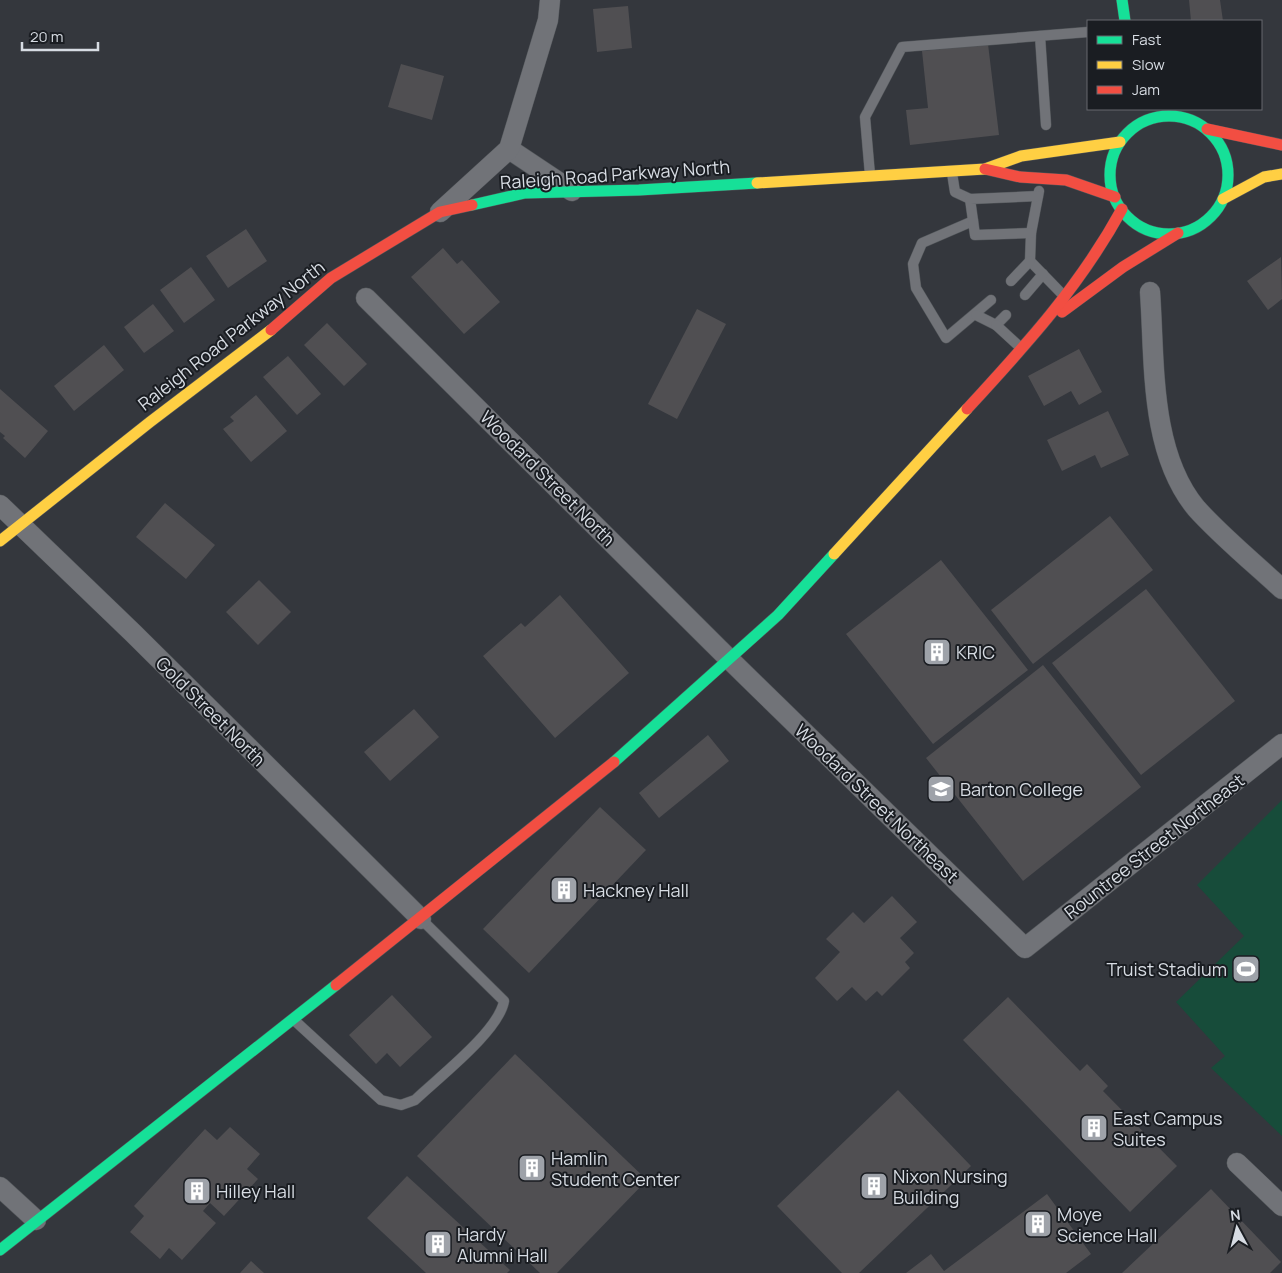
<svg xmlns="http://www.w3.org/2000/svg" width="1282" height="1273" viewBox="0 0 1282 1273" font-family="Manrope,sans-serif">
	<rect width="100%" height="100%" fill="#34373d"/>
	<!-- green -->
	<path fill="#174c3a" d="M1282 800V1136L1211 1068 1225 1056 1176 1002 1244 936 1197 885Z"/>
	<!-- building -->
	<g fill="#504f52">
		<path d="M1189 0H1220L1223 21H1191Z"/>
		<path d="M628 6 632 48 597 52 593 9Z"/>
		<path d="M988 44 999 135 910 145 906 110 928 108 922 51Z"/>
		<path d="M401 64 444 76 432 120 388 107Z"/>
		<path d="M246 229 267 261 228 288 206 256Z"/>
		<path d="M443 248 457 264 462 260 500 302 464 334 411 277Z"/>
		<path d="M1281 257 1282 299 1268 310 1247 281Z"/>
		<path d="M191 267 215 300 184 323 160 290Z"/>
		<path d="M153 304 174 331 144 353 124 327Z"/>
		<path d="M697 309 726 324 677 419 648 404Z"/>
		<path d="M327 323 367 364 344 386 304 345Z"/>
		<path d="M104 345 124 370 74 411 54 386Z"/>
		<path d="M1079 349 1102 392 1079 405 1071 391 1044 406 1028 376Z"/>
		<path d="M288 356 321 394 297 415 263 377Z"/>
		<path d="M0 389 48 431 25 458 3 438 5 436 0 432Z"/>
		<path d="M256 395 287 431 251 462 223 429 234 421 230 417Z"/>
		<path d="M1108 411 1129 455 1101 468 1095 455 1062 471 1047 440Z"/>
		<path d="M165 503 215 545 186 579 136 537Z"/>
		<path d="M1110 516 1153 570 1033 664 991 610Z"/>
		<path d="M941 560 1028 670 933 744 846 634Z"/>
		<path d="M259 580 291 612 258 645 226 612Z"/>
		<path d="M1146 589 1235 701 1141 775 1052 663Z"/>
		<path d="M560 595 629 673 555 738 483 656 521 623 525 627Z"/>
		<path d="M1043 665 1141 787 1023 881 926 758Z"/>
		<path d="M414 709 439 737 390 781 364 752Z"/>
		<path d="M708 735 729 761 659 818 639 793Z"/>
		<path d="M600 807 646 850 529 973 483 929Z"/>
		<path d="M892 896 917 922 900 938 914 953 905 962 910 968 882 996 877 991 866 1001 852 987 837 1001 815 978 840 952 826 939 853 912 864 923Z"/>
		<path d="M392 995 432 1037 400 1067 387 1053 376 1064 349 1035Z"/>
		<path d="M1008 997 1080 1071 1087 1064 1108 1086 1103 1091 1177 1166 1130 1212 963 1040Z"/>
		<path d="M515 1054 647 1180 557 1273H540L417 1156Z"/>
		<path d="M898 1090 971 1166 859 1273H842L777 1206Z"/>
		<path d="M230 1127 260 1154 247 1169 258 1179 224 1216 210 1203 203 1211 216 1223 182 1260 169 1248 160 1259 130 1232 144 1216 134 1206 205 1129 217 1140Z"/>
		<path d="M407 1176 510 1270 507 1273H426L367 1218Z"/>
		<path d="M1211 1189 1281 1262 1270 1273H1122Z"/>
		<path d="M1047 1194 1091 1254 1066 1273H906L931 1254 944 1271Z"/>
		<path d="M251 1261 264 1273H240Z"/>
	</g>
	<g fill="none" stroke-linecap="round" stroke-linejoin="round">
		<defs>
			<g id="lane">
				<path d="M1040 36 1046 125"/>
				<path d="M952 173 955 192 970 199"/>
				<path d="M870 175 865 117 902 47 1088 32"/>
				<path d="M1039 191 1031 233 1030 261 1063 295"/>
				<path d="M973 221 922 243 913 264 916 288 946 338 991 300"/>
				<path d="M1031 233 975 235 970 199 1038 196"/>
				<path d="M1011 281 1030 261"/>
				<path d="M1025 295 1043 274"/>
				<path d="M976 315 996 325 1006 315"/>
				<path d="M996 325 1021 348"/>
				<path d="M294 1020 381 1100 401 1105 415 1100C439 1077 499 1031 504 1001L421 919"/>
			</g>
			<g id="street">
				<path d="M509 149 572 191"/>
				<path d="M440 212 509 149 548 20 550 0"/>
				<path d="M1150 292C1155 361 1149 451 1196 508 1220 535 1255 564 1282 589"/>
				<path d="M366 298 729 659 1025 948 1282 744"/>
				<path d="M0 505 133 633 421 919"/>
				<path d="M1237 1163 1282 1206"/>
				<path d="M0 1187 36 1220"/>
			</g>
			<g id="fast">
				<path d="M1122 0 1125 21"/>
				<circle cx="1169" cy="175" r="59"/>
				<path d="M472 205 525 193 639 190 757 183"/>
				<path d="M614 762 778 615 834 554"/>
				<path d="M0 1250 336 985"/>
			</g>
			<g id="slow">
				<path d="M757 183 985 169 1021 156 1120 142"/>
				<path d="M1223 199 1264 177 1282 174"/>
				<path d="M0 541 150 422 271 330"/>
				<path d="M834 554 967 409"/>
			</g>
			<g id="jam">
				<path d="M1207 129 1282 145"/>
				<path d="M985 169 1020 177 1066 180 1115 197"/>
				<path d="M1062 312 1123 267 1178 233"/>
				<path d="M271 330 331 278 440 212 472 205"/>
				<path d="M967 409C1026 345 1080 286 1122 209"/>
				<path d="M336 985 614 762"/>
			</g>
		</defs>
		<!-- lane casing -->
		<use href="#lane" stroke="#515559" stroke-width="11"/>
		<!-- street casing -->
		<use href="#street" stroke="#515559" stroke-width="21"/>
		<!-- fast casing -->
		<use href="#fast" stroke="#515559" stroke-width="12"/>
		<!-- slow casing -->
		<use href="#slow" stroke="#515559" stroke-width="12"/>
		<!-- jam casing -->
		<use href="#jam" stroke="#515559" stroke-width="12"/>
		<!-- lane -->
		<use href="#lane" stroke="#717378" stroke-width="10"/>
		<!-- street -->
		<use href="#street" stroke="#717378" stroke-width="20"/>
		<!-- fast -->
		<use href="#fast" stroke="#16e098" stroke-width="11"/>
		<!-- slow -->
		<use href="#slow" stroke="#ffcf43" stroke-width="11"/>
		<!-- jam -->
		<use href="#jam" stroke="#f24e42" stroke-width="11"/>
	</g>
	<!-- icons -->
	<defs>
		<symbol id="building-square" viewBox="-11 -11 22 22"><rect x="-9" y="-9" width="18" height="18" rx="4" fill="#9ea2a9" stroke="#1a1d22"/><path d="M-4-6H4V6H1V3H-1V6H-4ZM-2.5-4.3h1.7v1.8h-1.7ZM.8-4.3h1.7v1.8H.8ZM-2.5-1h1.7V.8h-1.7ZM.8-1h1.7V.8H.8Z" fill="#fff"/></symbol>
		<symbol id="university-square" viewBox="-11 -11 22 22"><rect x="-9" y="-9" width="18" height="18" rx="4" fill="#9ea2a9" stroke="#1a1d22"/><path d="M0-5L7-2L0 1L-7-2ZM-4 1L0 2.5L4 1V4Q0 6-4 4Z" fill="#fff"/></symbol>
		<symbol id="stadium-square" viewBox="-11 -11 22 22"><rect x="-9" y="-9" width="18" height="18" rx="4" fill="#9ea2a9" stroke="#1a1d22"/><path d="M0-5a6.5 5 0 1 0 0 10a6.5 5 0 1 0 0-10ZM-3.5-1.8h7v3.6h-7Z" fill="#fff"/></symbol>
	</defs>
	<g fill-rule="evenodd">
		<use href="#building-square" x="921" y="636" width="32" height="32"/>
		<use href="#university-square" x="925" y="773" width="32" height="32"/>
		<use href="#building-square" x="548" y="874" width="32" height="32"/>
		<use href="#stadium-square" x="1230" y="953" width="32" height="32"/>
		<use href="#building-square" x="1078" y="1112" width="32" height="32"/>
		<use href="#building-square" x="516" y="1152" width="32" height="32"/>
		<use href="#building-square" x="858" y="1170" width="32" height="32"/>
		<use href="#building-square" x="181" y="1175" width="32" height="32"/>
		<use href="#building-square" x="1022" y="1208" width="32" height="32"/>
		<use href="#building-square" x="422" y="1228" width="32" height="32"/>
	</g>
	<g text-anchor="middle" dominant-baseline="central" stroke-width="4" stroke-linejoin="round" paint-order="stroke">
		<!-- street labels -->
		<g font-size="18" fill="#d7dce3" stroke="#1a1d22">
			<text transform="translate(615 174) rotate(-4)">Raleigh Road Parkway North</text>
			<text transform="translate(231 335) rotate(-38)">Raleigh Road Parkway North</text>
			<text transform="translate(548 478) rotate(45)">Woodard Street North</text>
			<text transform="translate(211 711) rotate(45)">Gold Street North</text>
			<text transform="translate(877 803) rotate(44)">Woodard Street Northeast</text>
			<text transform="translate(1154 846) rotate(-38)">Rountree Street Northeast</text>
		</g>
		<!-- poi labels -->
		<g font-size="18" fill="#d7dce3" stroke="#1a1d22" text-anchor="start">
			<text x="956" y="652">KRIC</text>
			<text x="960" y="789">Barton College</text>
			<text x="583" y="890">Hackney Hall</text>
			<text x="1227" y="969" text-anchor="end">Truist Stadium</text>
			<text x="1113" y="1118">East Campus<tspan x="1113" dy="21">Suites</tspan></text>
			<text x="551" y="1158">Hamlin<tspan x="551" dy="21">Student Center</tspan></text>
			<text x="893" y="1176">Nixon Nursing<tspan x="893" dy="21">Building</tspan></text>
			<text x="216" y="1191">Hilley Hall</text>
			<text x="1057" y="1214">Moye<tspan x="1057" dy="21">Science Hall</tspan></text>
			<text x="457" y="1234">Hardy<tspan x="457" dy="21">Alumni Hall</tspan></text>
		</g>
	</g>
	<!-- legend -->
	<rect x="1087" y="20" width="175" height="90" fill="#1a1d22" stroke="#66696f"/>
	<rect x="1097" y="36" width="25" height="8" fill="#16e098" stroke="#66696f"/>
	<text x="1132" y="45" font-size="15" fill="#d7dce3">Fast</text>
	<rect x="1097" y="61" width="25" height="8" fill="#ffcf43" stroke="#66696f"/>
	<text x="1132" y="70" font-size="15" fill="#d7dce3">Slow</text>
	<rect x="1097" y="86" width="25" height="8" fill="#f24e42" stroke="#66696f"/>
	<text x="1132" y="95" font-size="15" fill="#d7dce3">Jam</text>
	<!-- north arrow -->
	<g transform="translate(1237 1228) rotate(353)" stroke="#1a1d22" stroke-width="4" paint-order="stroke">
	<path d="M0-4L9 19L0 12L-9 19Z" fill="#d7dce3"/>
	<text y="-8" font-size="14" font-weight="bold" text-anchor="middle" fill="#d7dce3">N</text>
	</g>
	<!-- scale -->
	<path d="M22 42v8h76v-8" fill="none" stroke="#d7dce3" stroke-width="2.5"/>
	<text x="30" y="42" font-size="15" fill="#d7dce3" stroke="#1a1d22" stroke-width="4" paint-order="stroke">20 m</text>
</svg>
